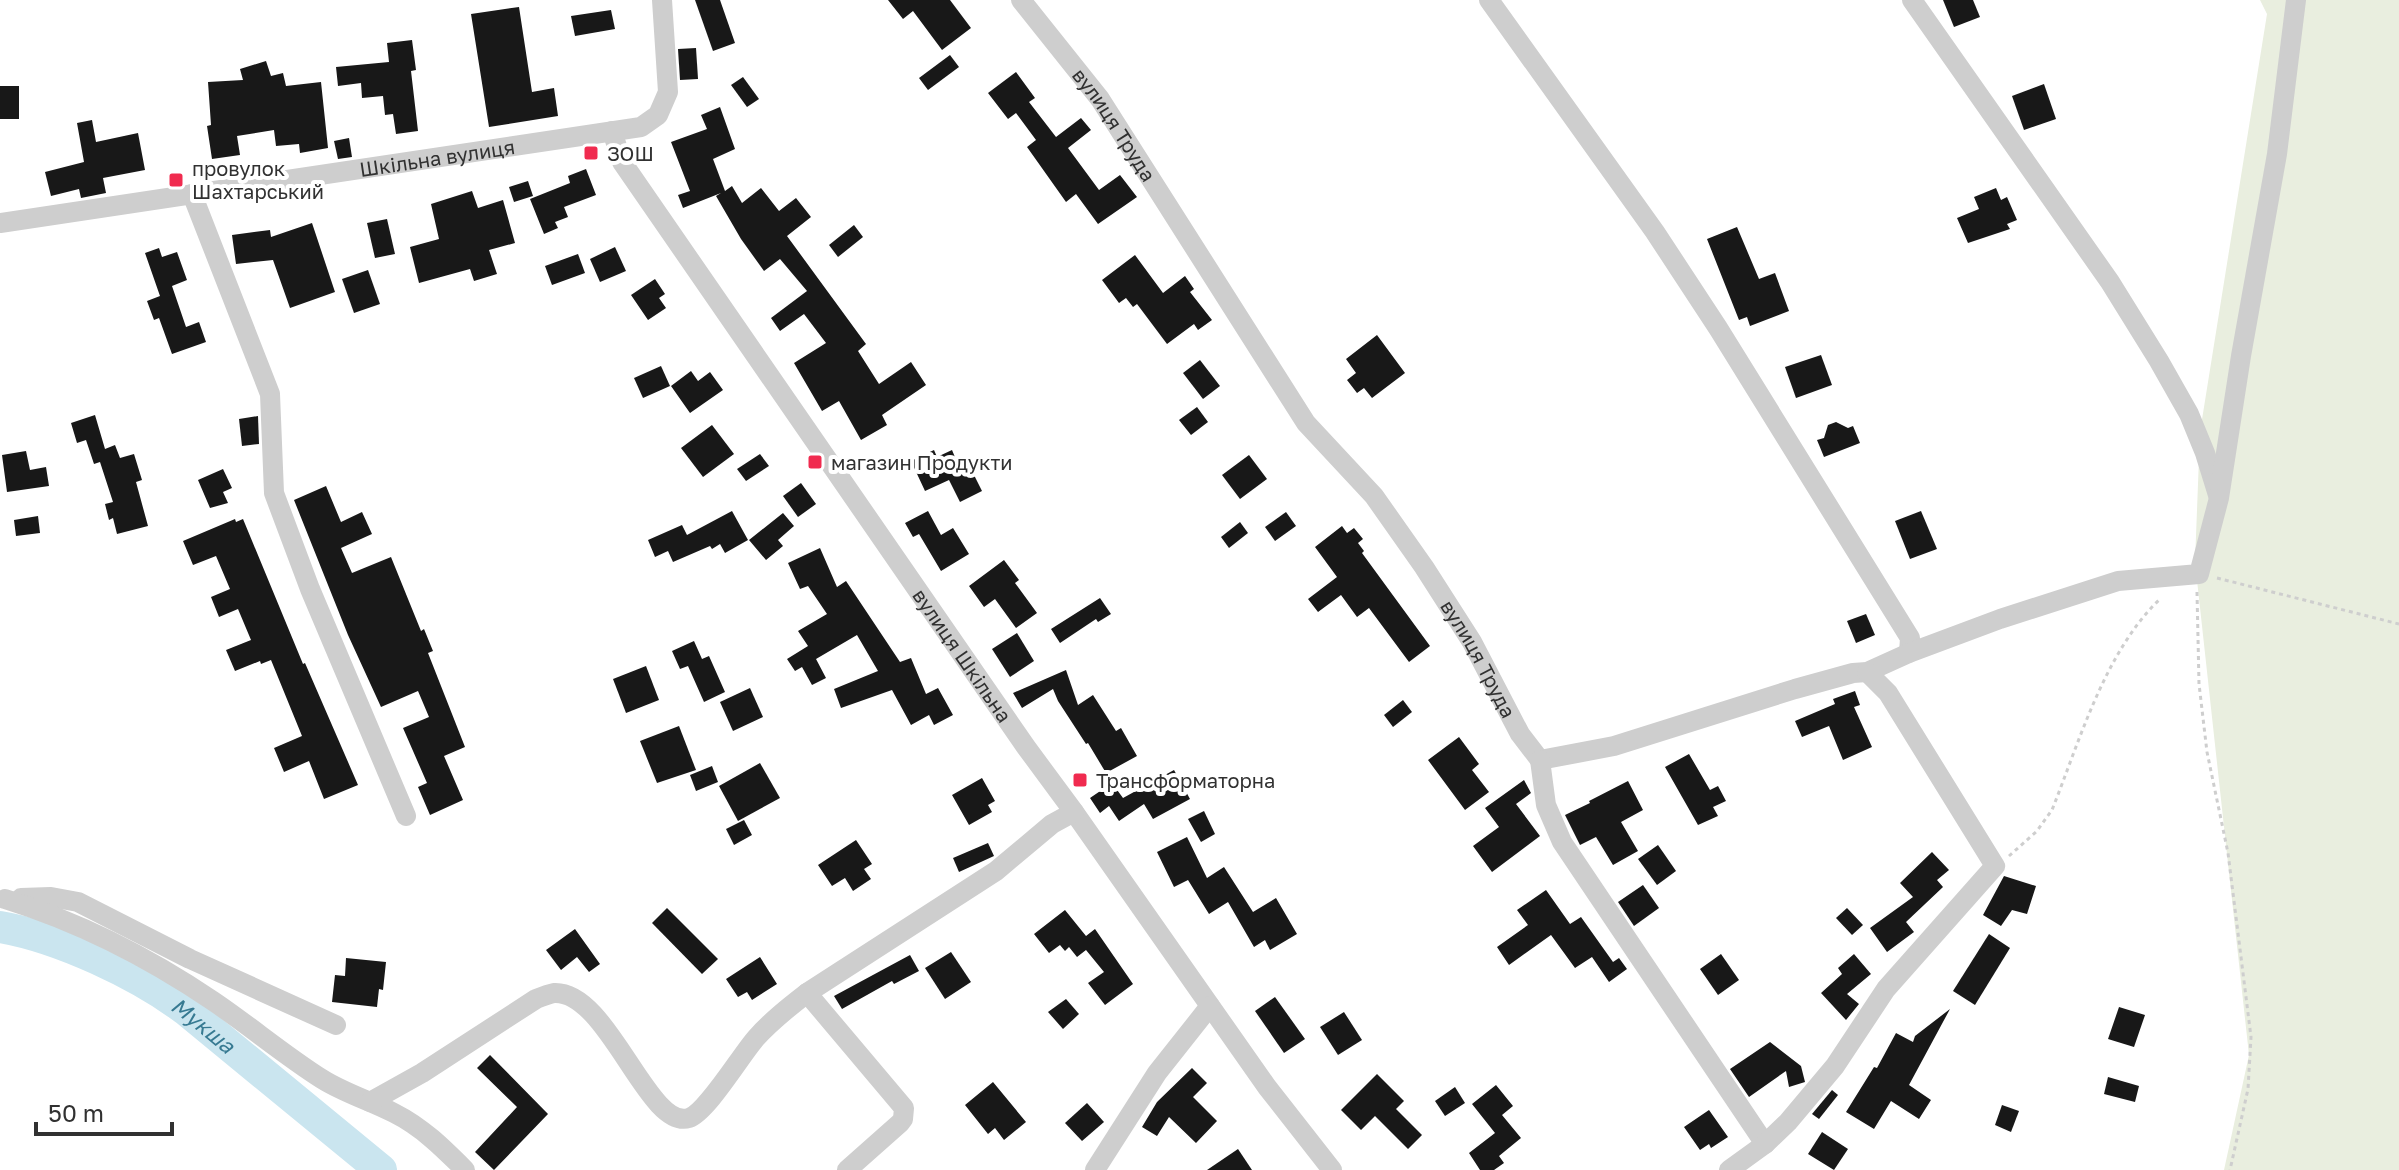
<svg xmlns="http://www.w3.org/2000/svg" width="2399" height="1170" viewBox="0 0 2399 1170" font-family="'Golos Text',sans-serif">
	<rect width="100%" height="100%" fill="#fff"/>
	<!-- green -->
	<path fill="#e9eedf" d="M2260 0H2399V1170H2224L2249 1055 2195 562 2200 432 2267 14Z"/>
	<g fill="none" stroke-linecap="round" stroke-linejoin="round">
		<!-- river -->
		<path stroke="#cae5ef" stroke-width="32" id="s1" d="M0 927C59 937 138 974 186 1010L381 1170"/>
	</g>
	<!-- building -->
	<g fill="#181818">
		<path d="M695 0H720L735 43 713 51Z"/>
		<path d="M888 0H950L971 28 942 50 913 11 903 19Z"/>
		<path d="M1943 0H1973L1980 17 1954 27Z"/>
		<path d="M519 7 532 92 554 88 558 116 489 127 471 14Z"/>
		<path d="M611 10 615 29 575 36 571 16Z"/>
		<path d="M412 40 416 70 411 71 418 131 396 134 393 114 385 115 383 96 362 98 361 83 338 86 336 67 389 62 387 43Z"/>
		<path d="M696 48 698 79 680 80 678 49Z"/>
		<path d="M950 55 959 67 928 90 919 78Z"/>
		<path d="M266 61 271 76 283 73 286 86 321 82 328 148 300 153 299 144 276 146 274 130 237 136 240 155 212 159 207 126 211 125 208 82 243 80 240 69Z"/>
		<path d="M1016 72 1035 98 1029 102 1056 137 1081 118 1091 130 1068 148 1099 190 1120 175 1137 197 1098 224 1076 194 1066 202 1027 147 1036 140 1016 113 1008 119 988 93Z"/>
		<path d="M743 77 759 99 747 107 731 85Z"/>
		<path d="M2044 84 2056 119 2024 130 2012 96Z"/>
		<rect x="0" y="86" width="19" height="33"/>
		<path d="M720 107 735 149 713 159 725 191 732 186 742 203 761 188 779 211 796 198 811 217 787 236 866 344 858 351 879 384 911 362 926 385 882 415 887 425 861 440 839 401 822 411 794 363 826 343 804 314 780 331 771 318 807 291 780 259 764 271 741 239 716 196 721 193 683 208 678 195 690 191 671 142 707 129 701 115Z"/>
		<path d="M92 120 96 142 138 133 145 170 103 178 106 193 81 198 79 189 51 196 45 172 84 162 77 123Z"/>
		<path d="M349 138 352 157 338 159 334 141Z"/>
		<path d="M586 169 596 195 564 207 568 217 555 222 558 228 544 234 530 199 570 183 568 176Z"/>
		<path d="M528 181 533 196 514 202 509 187Z"/>
		<path d="M1996 188 2001 200 2007 197 2017 220 2007 224 2010 229 1968 243 1957 218 1979 209 1974 197Z"/>
		<path d="M472 191 478 208 503 200 515 243 489 250 497 274 474 281 470 269 419 283 410 247 439 239 431 204Z"/>
		<path d="M387 219 395 254 375 258 367 223Z"/>
		<path d="M312 223 335 292 290 308 273 260 236 264 232 235 270 230 271 237Z"/>
		<path d="M854 225 863 237 838 257 829 245Z"/>
		<path d="M1737 227 1759 279 1775 273 1789 311 1750 326 1747 317 1739 320 1707 239Z"/>
		<path d="M615 247 626 271 600 282 590 259Z"/>
		<path d="M159 248 162 257 177 252 187 280 172 286 186 327 199 322 206 342 172 354 159 318 154 320 147 301 160 296 145 253Z"/>
		<path d="M578 254 585 273 552 285 545 266Z"/>
		<path d="M1135 255 1163 293 1185 276 1194 289 1190 292 1212 320 1198 330 1194 324 1167 344 1137 304 1133 307 1126 298 1119 303 1102 280Z"/>
		<path d="M368 270 380 304 354 313 342 279Z"/>
		<path d="M655 279 665 294 659 298 666 308 648 320 631 295Z"/>
		<path d="M1377 335 1405 373 1372 398 1364 388 1357 393 1347 380 1356 373 1346 359Z"/>
		<path d="M1821 355 1832 385 1796 398 1785 367Z"/>
		<path d="M1200 360 1220 386 1203 399 1183 373Z"/>
		<path d="M661 366 670 386 643 398 634 378Z"/>
		<path d="M691 371 698 381 710 372 723 390 690 413 671 386Z"/>
		<path d="M1197 407 1208 422 1191 435 1179 420Z"/>
		<path d="M95 415 105 449 115 445 120 458 134 454 142 480 136 482 148 526 117 534 113 518 109 520 105 504 113 502 100 462 94 464 86 440 77 443 71 423Z"/>
		<path d="M258 416 259 444 242 446 239 419Z"/>
		<path d="M1836 422 1848 428 1853 426 1860 443 1824 457 1817 440 1824 438 1828 425Z"/>
		<path d="M712 425 734 454 703 477 681 448Z"/>
		<path d="M934 450 937 457 952 450 962 474 971 469 982 491 960 502 949 480 925 491 911 461Z"/>
		<path d="M26 451 30 470 46 467 49 486 7 492 2 455Z"/>
		<path d="M760 454 769 466 746 481 737 469Z"/>
		<path d="M1249 455 1267 479 1240 499 1222 475Z"/>
		<path d="M223 469 232 488 223 492 228 503 210 508 198 480Z"/>
		<path d="M801 483 816 504 798 517 783 496Z"/>
		<path d="M326 486 341 522 362 512 372 534 341 548 352 573 391 557 421 631 424 629 433 651 428 653 465 747 444 756 463 800 430 815 418 787 427 783 403 728 429 717 418 691 381 707 348 635 294 500Z"/>
		<path d="M732 511 748 540 725 553 720 544 712 549 710 546 673 562 668 551 655 557 648 540 682 525 687 535Z"/>
		<path d="M928 511 941 535 953 528 969 554 941 571 919 534 913 537 905 523Z"/>
		<path d="M1921 511 1937 549 1910 559 1895 521Z"/>
		<path d="M1286 512 1296 526 1275 541 1265 527Z"/>
		<path d="M783 513 794 526 778 540 783 546 766 560 749 540Z"/>
		<path d="M38 516 40 533 16 536 14 520Z"/>
		<path d="M235 519 236 522 243 519 303 664 305 663 358 785 324 799 309 761 284 772 274 748 302 736 271 660 261 664 260 661 235 671 226 650 251 640 238 609 219 617 211 597 230 589 216 556 193 565 183 541Z"/>
		<path d="M1240 522 1248 533 1229 548 1221 537Z"/>
		<path d="M1342 526 1347 533 1354 528 1363 539 1358 543 1364 551 1362 553 1430 646 1409 662 1369 608 1357 617 1341 595 1318 612 1308 599 1337 577 1315 547Z"/>
		<path d="M820 548 837 587 846 581 900 662 911 658 926 694 938 688 953 715 934 725 929 715 911 725 892 690 841 708 834 689 878 671 857 635 816 659 826 678 812 685 802 667 795 671 787 659 808 646 798 631 827 614 808 586 800 589 788 563Z"/>
		<path d="M1004 560 1019 580 1015 583 1037 613 1016 628 995 599 984 607 969 586Z"/>
		<path d="M1100 598 1111 614 1098 622 1096 619 1060 643 1051 629Z"/>
		<path d="M1866 614 1875 635 1856 643 1847 621Z"/>
		<path d="M1017 633 1034 661 1010 677 992 649Z"/>
		<path d="M694 641 702 659 709 656 725 692 704 702 688 666 680 669 672 651Z"/>
		<path d="M646 666 659 700 626 713 613 679Z"/>
		<path d="M1066 670 1078 705 1093 695 1116 731 1121 728 1137 756 1106 773 1088 743 1086 744 1058 701 1053 689 1022 708 1013 693Z"/>
		<path d="M750 688 763 717 733 731 720 702Z"/>
		<path d="M1855 691 1860 705 1854 707 1872 747 1843 760 1829 726 1802 737 1795 721 1835 704 1833 699Z"/>
		<path d="M1403 700 1412 712 1393 727 1384 715Z"/>
		<path d="M679 726 696 770 657 783 640 741Z"/>
		<path d="M1459 737 1479 764 1472 770 1489 792 1465 810 1428 760Z"/>
		<path d="M1689 754 1710 790 1718 786 1726 801 1713 807 1718 816 1698 825 1665 767Z"/>
		<path d="M760 763 780 798 738 821 719 786Z"/>
		<path d="M712 766 718 782 696 791 690 775Z"/>
		<path d="M1174 770 1190 799 1153 819 1144 804 1119 821 1109 806 1100 813 1090 798 1112 783 1123 798Z"/>
		<path d="M982 778 995 801 988 805 992 812 969 825 952 795Z"/>
		<path d="M1524 780 1531 793 1516 804 1540 836 1492 872 1473 846 1499 827 1485 808Z"/>
		<path d="M1628 781 1643 810 1621 822 1638 851 1613 865 1596 837 1580 845 1565 815 1590 803 1589 801Z"/>
		<path d="M1204 811 1215 834 1201 842 1188 819Z"/>
		<path d="M744 820 752 835 734 845 726 829Z"/>
		<path d="M1187 837 1207 878 1224 867 1253 912 1276 898 1297 934 1270 950 1265 940 1254 947 1228 902 1209 914 1188 880 1174 887 1157 852Z"/>
		<path d="M856 840 872 864 864 869 871 879 853 891 845 878 832 886 818 865Z"/>
		<path d="M988 843 994 856 959 872 953 858Z"/>
		<path d="M1658 845 1676 871 1657 885 1638 859Z"/>
		<path d="M1932 852 1949 870 1937 880 1943 887 1906 922 1914 932 1887 952 1870 928 1913 897 1900 883Z"/>
		<path d="M2004 876 2036 886 2027 914 2012 910 2001 926 1983 915Z"/>
		<path d="M1643 885 1659 908 1634 926 1618 902Z"/>
		<path d="M1546 890 1570 924 1581 917 1613 962 1619 958 1627 969 1609 982 1592 957 1575 968 1551 935 1509 965 1497 947 1528 925 1517 910Z"/>
		<path d="M667 908 718 959 702 974 652 923Z"/>
		<path d="M1847 908 1863 925 1852 935 1836 918Z"/>
		<path d="M1065 910 1086 936 1095 929 1133 984 1105 1005 1088 983 1104 972 1086 950 1077 957 1069 947 1065 951 1060 945 1049 953 1034 934Z"/>
		<path d="M575 929 600 964 589 972 577 957 561 970 546 950Z"/>
		<path d="M1989 934 2010 948 1975 1005 1953 991Z"/>
		<path d="M951 952 971 982 945 999 925 968Z"/>
		<path d="M1721 954 1739 980 1718 995 1700 969Z"/>
		<path d="M1854 954 1871 974 1847 994 1859 1004 1846 1020 1821 993 1842 974 1838 968Z"/>
		<path d="M910 955 919 971 894 984 892 981 842 1009 834 996Z"/>
		<path d="M760 957 777 984 752 1000 747 992 738 997 726 979Z"/>
		<path d="M346 958 386 962 383 990 379 989 377 1007 332 1002 335 975 345 976Z"/>
		<path d="M1275 997 1305 1039 1284 1053 1255 1011Z"/>
		<path d="M1066 999 1079 1014 1063 1029 1048 1012Z"/>
		<path d="M2119 1007 2145 1015 2134 1047 2108 1039Z"/>
		<path d="M1950 1009 1909 1085 1931 1100 1919 1119 1891 1101 1874 1129 1846 1112 1874 1067 1877 1068 1896 1033 1913 1042 1915 1036Z"/>
		<path d="M1344 1012 1362 1040 1338 1055 1320 1027Z"/>
		<path d="M1770 1042 1801 1066 1805 1082 1789 1087 1786 1071 1749 1097 1730 1069Z"/>
		<path d="M490 1055 548 1114 494 1170 475 1152 517 1107 477 1068Z"/>
		<path d="M1192 1068 1207 1083 1193 1097 1217 1121 1196 1143 1169 1117 1157 1136 1142 1127 1157 1102Z"/>
		<path d="M1377 1074 1404 1101 1396 1109 1422 1135 1408 1149 1375 1116 1361 1130 1341 1110Z"/>
		<path d="M2108 1077 2139 1086 2135 1102 2104 1094Z"/>
		<path d="M993 1082 1026 1122 1004 1140 995 1128 988 1134 965 1105Z"/>
		<path d="M1496 1085 1513 1106 1502 1115 1521 1138 1499 1156 1504 1163 1494 1170H1480L1469 1153 1495 1133 1472 1104Z"/>
		<path d="M1455 1087 1465 1103 1445 1116 1435 1101Z"/>
		<path d="M1832 1090 1838 1095 1819 1119 1812 1114Z"/>
		<path d="M1087 1103 1104 1122 1082 1141 1065 1123Z"/>
		<path d="M2002 1105 2019 1111 2011 1132 1995 1125Z"/>
		<path d="M1709 1110 1728 1137 1711 1148 1709 1144 1700 1150 1684 1127Z"/>
		<path d="M1822 1132 1848 1149 1834 1170 1808 1154Z"/>
		<path d="M1238 1149 1252 1170H1207Z"/>
	</g>
	<g fill="none" stroke-linecap="round" stroke-linejoin="round">
		<!-- path -->
		<g stroke="#cecece" stroke-width="3" stroke-dasharray="4 4" stroke-linecap="butt">
			<path d="M2217 578 2399 624"/>
			<path d="M2197 592 2199 684 2207 752 2228 853 2251 1037 2248 1089 2230 1170"/>
			<path d="M2009 856 2037 831 2052 810C2080 740 2105 651 2161 598"/>
		</g>
		<!-- minor -->
		<g stroke="#cecece" stroke-width="20">
			<path id="s2" d="M1021 0 1100 99 1306 423 1374 496 1424 567 1472 642 1520 734 1540 760"/>
			<path d="M1489 0 1655 232 1718 328 1910 638 1909 653"/>
			<path d="M1912 0 2110 282 2159 361 2189 414 2205 453 2218 495"/>
			<path id="s3" d="M612 131 622 162 1026 747 1074 812 1267 1087 1332 1170"/>
			<path d="M192 194 270 394 274 493 310 589 406 816"/>
			<path id="s4" d="M0 223 641 127 658 115 668 92 662 0"/>
			<path d="M1540 760 1614 746 1795 689 1853 673 1867 672 1909 653 2000 619 2118 581 2199 574 2219 498 2241 356 2277 154 2296 0"/>
			<path d="M1540 760 1546 805 1562 842 1765 1144"/>
			<path d="M21 898 51 897 78 902 190 959 336 1025"/>
			<path d="M5 899C79 922 148 957 213 1001 250 1026 284 1055 322 1079 344 1093 371 1101 394 1113 422 1127 443 1148 465 1170"/>
			<path d="M370 1102 422 1073 536 999C541 997 549 994 554 993 608 990 648 1131 689 1118 707 1112 741 1055 756 1038 771 1021 789 1007 807 993"/>
			<path d="M847 1170 900 1123 903 1119 904 1108 807 993 996 871 1052 824 1074 812"/>
			<path d="M1095 1170 1157 1073 1210 1006"/>
			<path d="M1729 1170 1765 1144 1788 1122 1835 1066 1886 989 1995 866 1888 693 1867 672"/>
		</g>
	</g>
	<!-- markers -->
	<g fill="#f02b4f" stroke="#fff" stroke-width="3">
		<rect x="583" y="145" width="16" height="16" rx="4"/>
		<rect x="168" y="172" width="16" height="16" rx="4"/>
		<rect x="807" y="454" width="16" height="16" rx="4"/>
		<rect x="1072" y="772" width="16" height="16" rx="4"/>
	</g>
	<g text-anchor="middle" dominant-baseline="central" stroke-width="8" stroke-linejoin="round" paint-order="stroke">
		<!-- street labels -->
		<g font-size="20" fill="#313131" stroke="#fff">
			<text stroke="none"><textPath href="#s2" startOffset="156">вулиця Труда</textPath></text>
			<text stroke="none"><textPath href="#s4" startOffset="442">Шкільна вулиця</textPath></text>
			<text stroke="none"><textPath href="#s3" startOffset="632">вулиця Шкільна</textPath></text>
			<text stroke="none"><textPath href="#s2" startOffset="804">вулиця Труда</textPath></text>
		</g>
		<!-- poi labels -->
		<g font-size="20" fill="#313131" stroke="#fff" text-anchor="start">
			<text x="607" y="153">ЗОШ</text>
			<text x="192" y="168">провулок<tspan x="192" dy="23">Шахтарський</tspan></text>
			<text x="831" y="462">магазин Продукти</text>
			<text x="1096" y="780">Трансформаторна</text>
		</g>
		<!-- water labels -->
		<g font-size="22" font-style="italic" fill="#377a92" stroke="#fff">
			<text stroke="none"><textPath href="#s1" startOffset="228">Мукша</textPath></text>
		</g>
	</g>
	<!-- scale -->
	<path d="M36 1122v12h136v-12" fill="none" stroke="#313131" stroke-width="4"/>
	<text x="48" y="1122" font-size="24" fill="#313131" stroke="#ffffff" stroke-width="6" paint-order="stroke">50 m</text>
</svg>
